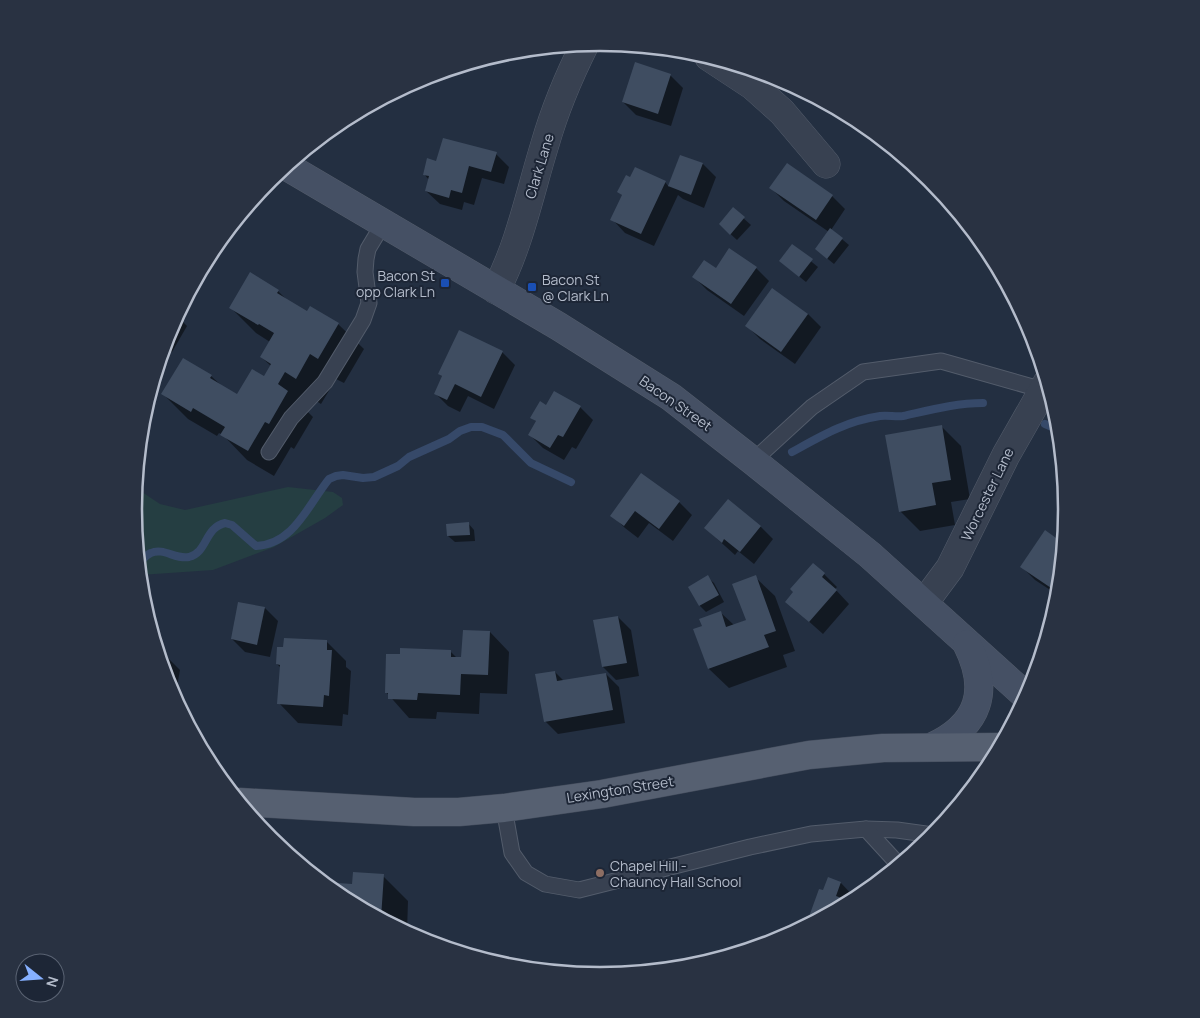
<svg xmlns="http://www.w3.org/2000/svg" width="1200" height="1018" viewBox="0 0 1200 1018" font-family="Manrope,sans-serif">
	<rect width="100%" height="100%" fill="#232f41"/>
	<!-- green -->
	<path fill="#253e42" d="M288 487 333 492 342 498 343 505 325 518 274 547 213 570 140 575 134 509 136 488 160 504 185 510Z"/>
	<!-- shadow -->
	<g fill="#0007">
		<path d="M670 75 683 88 671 126 636 115 623 102Z"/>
		<path d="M496 154 509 167 504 184 482 178 474 205 464 202 462 210 440 204 426 191 429 180 424 174 437 163Z"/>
		<path d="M681 156 703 164 716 177 704 208 683 199 678 195 654 246 625 233 612 219 623 196 619 192 631 179 665 182 669 187Z"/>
		<path d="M771 188 832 196 845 209 831 230 849 245 834 264 823 255 829 232 784 201Z"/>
		<path d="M733 209 751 225 737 240 726 230Z"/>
		<path d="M792 246 818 267 806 282 780 261Z"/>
		<path d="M756 268 769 281 744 316 707 290 694 277Z"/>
		<path d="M278 291 290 303 308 313 338 324 364 349 344 383 336 379 321 404 310 397 304 408 313 417 294 449 291 447 274 476 247 460 223 435 219 433 217 436 188 419 163 394 183 359 211 376 222 386 238 396 264 378 271 366 261 357 270 342 256 333 231 308Z"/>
		<path d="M808 314 821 327 795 364 760 339 747 326Z"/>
		<path d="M177 316 187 326 172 352 164 347 169 330Z"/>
		<path d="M502 352 515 365 494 409 468 396 460 412 448 406 435 393 443 377 439 374Z"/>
		<path d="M547 407H580L593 420 576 449 572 447 564 460 543 448 530 435 537 422 532 418Z"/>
		<path d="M941 426 961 446 970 499 951 502 955 525 920 531 900 511Z"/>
		<path d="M679 502 692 515 673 541 649 523 638 538 625 528 612 515Z"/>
		<path d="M468 523 474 530 475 541 455 542 448 536Z"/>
		<path d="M760 526 773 539 754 564 738 551 735 555 705 528Z"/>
		<path d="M1046 532 1063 544 1058 595 1035 580 1022 567Z"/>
		<path d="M824 574 837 587 835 589 849 604 823 634 787 602Z"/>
		<path d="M707 577 714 583 724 602 706 612 700 606 690 587Z"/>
		<path d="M755 577 775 596 795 651 783 655 787 667 729 688 709 669 695 630 703 626 720 612 734 625 747 620Z"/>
		<path d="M265 608 278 621 270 657 245 652 232 639Z"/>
		<path d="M618 617 631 630 639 676 616 680 603 667Z"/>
		<path d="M490 632 509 652 507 694 480 693 479 714 437 712 436 719 409 718 386 692 450 651 457 658H463Z"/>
		<path d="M327 642 346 661V667L351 671 348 715 343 714 342 726 298 723 279 703 281 668 277 664Z"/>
		<path d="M157 649 160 650 180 670 175 698 169 687Z"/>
		<path d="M555 672 564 681 606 674 619 687 625 723 558 734 545 721Z"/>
		<path d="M383 876 408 901 407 932 341 897 325 884 353 885Z"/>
		<path d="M829 879 841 883 856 899 808 924 820 890 824 892Z"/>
	</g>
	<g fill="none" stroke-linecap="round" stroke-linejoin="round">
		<!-- stream -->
		<g stroke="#364969" stroke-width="8">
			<path d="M1045 424 1059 430"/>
			<path d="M792 452C821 436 846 421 880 416 888 415 896 417 903 416 930 410 956 403 983 403"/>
			<path d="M139 563C142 560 147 554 151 553 163 547 176 560 189 557 208 552 204 528 225 523L232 525 256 546C294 544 308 505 329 479L336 476 343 475 363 478 374 477 398 466 409 457 449 439 460 431 471 427H482L503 435 531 463 571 482"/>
		</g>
	</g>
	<!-- building -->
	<g fill="#3f4d61">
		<path d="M635 62 671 74 658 114 622 102Z"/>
		<path d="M443 138 497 152 491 172 469 166 462 193 451 190 449 198 425 191 429 176 423 175 427 158 436 161Z"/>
		<path d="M680 155 703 163 691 195 668 186Z"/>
		<path d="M787 163 833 195 816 220 769 188Z"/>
		<path d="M635 167 666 181 641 234 610 220 622 195 617 192 626 175 630 177Z"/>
		<path d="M733 207 745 217 730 235 719 224Z"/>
		<path d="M830 228 843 238 827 259 815 249Z"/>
		<path d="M792 244 813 259 799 277 779 261Z"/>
		<path d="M729 248 757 267 731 304 692 277 704 260 716 268Z"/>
		<path d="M250 272 279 290 277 293 307 311 310 306 339 323 318 359 310 354 296 379 285 372 278 384 288 391 269 424 265 422 248 451 220 435 225 427 193 408 191 412 161 394 183 358 212 375 210 378 237 394 252 369 264 376 271 364 260 357 274 333 259 324 258 325 229 308Z"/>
		<path d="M772 288 808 314 781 352 745 326Z"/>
		<path d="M459 330 503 351 481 397 455 384 447 400 434 394 442 376 438 374Z"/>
		<path d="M554 391 581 406 563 437 558 435 550 448 528 435 536 421 530 418 540 401 546 405Z"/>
		<path d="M942 425 951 480 932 483 936 505 899 512 885 435Z"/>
		<path d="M641 473 680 501 659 529 635 511 624 526 610 516Z"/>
		<path d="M728 499 761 526 740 552 724 539 722 543 704 528Z"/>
		<path d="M469 522 470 535 447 536 446 524Z"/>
		<path d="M1045 530 1063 543 1057 592 1020 567Z"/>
		<path d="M813 563 825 573 822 577 837 590 809 622 785 602 793 592 790 589Z"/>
		<path d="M708 575 719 595 699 606 688 587Z"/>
		<path d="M756 575 776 631 764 635 769 647 708 669 693 629 702 626 699 619 721 611 726 627 746 620 732 584Z"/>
		<path d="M238 602 265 607 257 645 231 639Z"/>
		<path d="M618 616 627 663 602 667 593 620Z"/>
		<path d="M463 630 490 631 488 675 461 674 460 695 418 693 417 700 388 699V693H385L386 654H400V648L451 650V657H461Z"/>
		<path d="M284 638 327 640V650H332L329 696 324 695 323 707 277 704 280 665 276 664 277 647H283Z"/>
		<path d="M555 671 557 681 606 673 613 710 544 722 535 674Z"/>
		<path d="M353 872 384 874 381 918 341 897 323 882 352 884Z"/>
		<path d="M828 877 841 882 836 896 844 899 841 906 806 925 819 889 823 890Z"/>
	</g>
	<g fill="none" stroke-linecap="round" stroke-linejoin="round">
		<defs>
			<g id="lane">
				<path d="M269 452 291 418 325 382 363 320 369 303 365 272 366 259 368 249 383 224"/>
				<path d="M753 461 812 407 863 372 941 361 1043 390"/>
				<path d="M504 808 512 853 526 873 545 884 579 890 750 847 811 834 866 829 897 830 933 835"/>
				<path d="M866 829 899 865"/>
			</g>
			<g id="street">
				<path d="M709 57 753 86 782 112 826 164"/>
				<path d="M496 290C520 244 530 192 545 144 555 109 569 76 585 44"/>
				<path d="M924 603 950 568 1006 455 1047 383"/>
			</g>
			<g id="secondary">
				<path d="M286 166 558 326 671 397 753 461 870 555 1026 696"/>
				<path d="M932 747C980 725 990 690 967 644"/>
			</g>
			<path id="primary" d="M240 802 414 812H459L504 808 602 794 809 755 883 748 999 747"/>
		</defs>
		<!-- lane casing -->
		<use href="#lane" stroke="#535c6b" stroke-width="17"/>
		<!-- street casing -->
		<use href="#street" stroke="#535c6b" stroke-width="29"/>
		<!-- secondary casing -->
		<use href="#secondary" stroke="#535c6b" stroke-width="29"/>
		<!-- primary casing -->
		<use href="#primary" stroke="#414a5a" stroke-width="29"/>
		<!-- lane -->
		<use href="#lane" stroke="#384151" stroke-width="15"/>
		<!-- street -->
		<use href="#street" stroke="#384151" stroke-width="28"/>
		<!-- secondary -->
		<use href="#secondary" stroke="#455064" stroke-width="28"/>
		<!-- primary -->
		<use href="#primary" stroke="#566071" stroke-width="28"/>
	</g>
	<!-- markers -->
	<g fill="#1a4fb4" stroke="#1d2636" stroke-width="2">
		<rect x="440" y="278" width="10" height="10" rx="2.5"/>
		<rect x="527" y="282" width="10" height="10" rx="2.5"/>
	</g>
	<circle fill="#8d6e63" stroke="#1d2636" stroke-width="2" cx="600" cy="873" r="5"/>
	<g text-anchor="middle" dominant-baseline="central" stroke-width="4" stroke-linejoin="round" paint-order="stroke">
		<!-- street labels -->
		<g font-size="14" fill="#b4bccb" stroke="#1d2636">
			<text transform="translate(539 166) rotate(-73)">Clark Lane</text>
			<text transform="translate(676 403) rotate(35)">Bacon Street</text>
			<text transform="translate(987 494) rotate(-64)">Worcester Lane</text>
			<text transform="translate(620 789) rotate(-9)">Lexington Street</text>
		</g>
		<!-- poi labels -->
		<g font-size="14" fill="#b4bccb" stroke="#1d2636" text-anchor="start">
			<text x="435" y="275" text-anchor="end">Bacon St<tspan x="435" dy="16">opp Clark Ln</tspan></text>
			<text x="542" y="279">Bacon St<tspan x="542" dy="16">@ Clark Ln</tspan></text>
			<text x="610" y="865">Chapel Hill -<tspan x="610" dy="16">Chauncy Hall School</tspan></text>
		</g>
	</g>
	<!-- crop -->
	<path d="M0 0H1200V1018H0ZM142 509a458 458 0 1 1 916 0a458 458 0 1 1-916 0Z" fill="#293242" fill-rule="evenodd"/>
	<path fill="none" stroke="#b4bccb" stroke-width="2.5" d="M142 509a458 458 0 1 1 916 0a458 458 0 1 1-916 0Z"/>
	<!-- north arrow -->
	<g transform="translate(40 978) rotate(107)"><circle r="24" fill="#1d2636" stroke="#596272"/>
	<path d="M0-4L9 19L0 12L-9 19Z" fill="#86b0ff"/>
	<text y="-8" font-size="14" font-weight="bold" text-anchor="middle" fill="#b4bccb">N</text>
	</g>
</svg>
